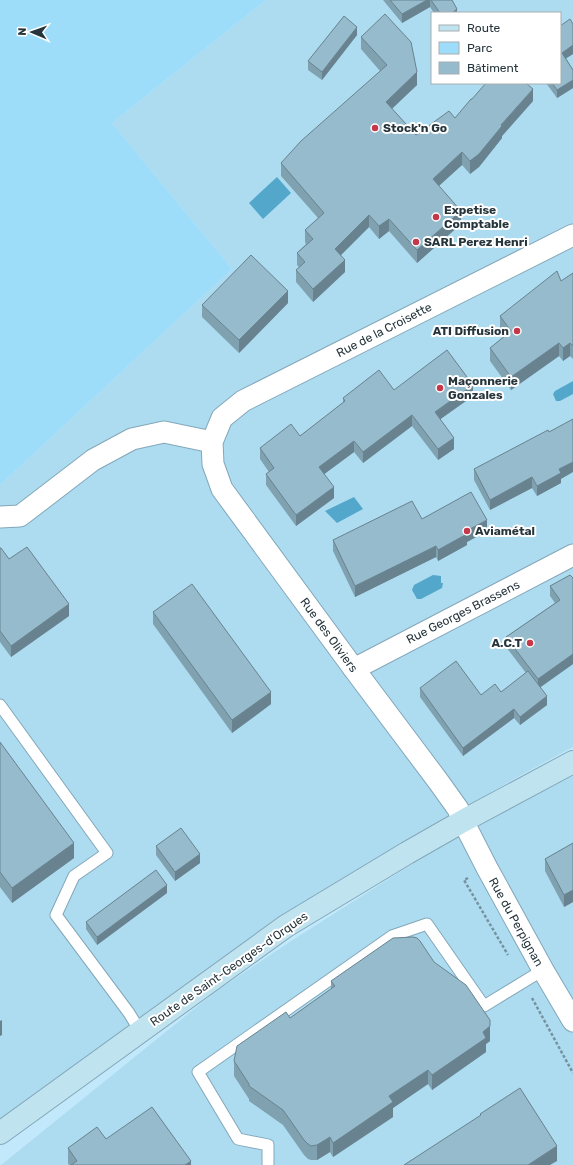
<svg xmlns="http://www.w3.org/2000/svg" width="573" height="1165" viewBox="0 0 573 1165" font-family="Rubik,sans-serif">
	<rect width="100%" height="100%" fill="#c2e9fb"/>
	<!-- built -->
	<g fill="#addcf1" fill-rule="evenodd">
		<path d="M266 0H573V747L514 779 274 921 0 1119V485L232 269 112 123ZM432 13H560V83H432Z"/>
		<path d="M573 775V1165H1L215 992 291 941 431 852Z"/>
	</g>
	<!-- green -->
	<path fill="#9eddfa" d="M0 0H266L112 123 232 269 0 485Z"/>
	<!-- water -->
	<g fill="#52a7cb">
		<path d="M277 177 291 193 263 219 249 203Z"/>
		<path d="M573 381V394L560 401H556L553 394 555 391Z"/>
		<path d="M354 497 363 509 337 523 325 511Z"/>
		<path d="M433 575 441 576V583H443L442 588 421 599H417L412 590 414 585Z"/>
	</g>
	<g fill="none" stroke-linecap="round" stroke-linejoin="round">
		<defs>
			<g id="lane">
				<path d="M0 705 107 853 74 876 56 915 129 1013 140 1031"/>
				<path d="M268 1165V1145L238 1139 198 1072 392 936 427 924 484 1006 543 970"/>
			</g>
			<g id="street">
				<path d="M573 235 243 401 222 418 212 442 213 464 222 489 354 669 438 781 458 809 463 821 487 868 543 970 573 1021"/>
				<path d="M0 517 20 516 93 460 132 439 164 432 212 442"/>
				<path d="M354 669 573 555"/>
			</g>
			<path id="secondary" d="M0 1133 286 926 407 853 463 821 573 762"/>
		</defs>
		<!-- lane casing -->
		<use href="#lane" stroke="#83a7b9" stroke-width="13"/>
		<!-- street casing -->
		<use href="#street" stroke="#83a7b9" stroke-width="23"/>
		<!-- secondary casing -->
		<use href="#secondary" stroke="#83a7b9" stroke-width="24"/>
		<!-- path -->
		<g stroke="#76929e" stroke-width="2.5" stroke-dasharray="3 2" stroke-linecap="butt">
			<path d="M468 878 464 880 508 955"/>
			<path d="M532 998 573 1073"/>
		</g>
		<!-- lane -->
		<use href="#lane" stroke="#fff" stroke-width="11"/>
		<!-- street -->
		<use href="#street" stroke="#fff" stroke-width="21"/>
		<!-- secondary -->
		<use href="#secondary" stroke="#c0e3f0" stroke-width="22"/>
	</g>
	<!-- wall -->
	<g fill="#80a1af">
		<path d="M383 0H452L457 13H434L430 7 402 23Z"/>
		<path d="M573 24V54L566 58 573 70V88L557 98 546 83H560Z"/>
		<path d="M357 35 322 80 308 70V61Z"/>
		<path d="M361 37 417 85 392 109 416 135 455 118 472 99 533 101 502 136V138L479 167 470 174 462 165 439 186 461 224 417 263 389 231 379 239 369 227 341 255 345 272 313 302 296 282V270L299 267 297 265V253L306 244 305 242V230L318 218 281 176V163L380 71 361 49Z"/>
		<path d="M573 273V359L570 356 563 361 559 356 511 390 490 361V348L505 336 500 329V316L561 281Z"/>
		<path d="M288 303 239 353 202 317V305Z"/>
		<path d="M394 390 473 396 440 419 454 449 438 460 412 426 363 463 354 452 324 474 334 498 296 526 266 485V474L269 472 260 459V448L300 436 343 403V398Z"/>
		<path d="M474 469 561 479V483L537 496 532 488 490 510 474 480Z"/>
		<path d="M422 519 487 531 467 542V545L438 561 436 557 355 597 333 551V540Z"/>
		<path d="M0 548 9 559 69 616 11 657 0 642Z"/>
		<path d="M573 578V664L540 687 547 705 520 725 514 718 463 756 420 697V688L481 695 501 692 526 673 506 647V637L555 603 550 596V586Z"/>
		<path d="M153 612 271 704 232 733 153 624Z"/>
		<path d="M0 742 74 858 12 903 0 887Z"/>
		<path d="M573 843V902L564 907 545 871V859Z"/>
		<path d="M156 846 200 863 175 881 156 855Z"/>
		<path d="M167 893 97 945 86 929V922Z"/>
		<path d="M434 962 490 1035V1041L486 1044V1052L432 1090 428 1084 393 1108V1117L333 1157 330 1152 317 1160H311L308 1159 304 1155 283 1125 249 1101V1099L234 1076V1061L290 1018 331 989V981Z"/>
		<path d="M106 1139 191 1165H69L68 1163V1148Z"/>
	</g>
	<!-- shaded-wall -->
	<g fill="#68838f">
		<path d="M427 0H430V7L402 23V14Z"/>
		<path d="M457 9V13H452Z"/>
		<path d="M357 27V35L322 80V72Z"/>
		<path d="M573 45V54L562 61V53Z"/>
		<path d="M417 72V85L386 114V102Z"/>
		<path d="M573 80V88L557 98V90Z"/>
		<path d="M533 89V101L502 136V138L479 167 470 174V161L501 125Z"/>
		<path d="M462 152V165L433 191V179Z"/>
		<path d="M461 211V224L417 263V250Z"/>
		<path d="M369 215V227L335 261V249Z"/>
		<path d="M389 219V231L379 239V226Z"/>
		<path d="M345 260V272L313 302V289Z"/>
		<path d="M288 291V303L239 353V340Z"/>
		<path d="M559 343V356L511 390V377Z"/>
		<path d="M570 343V356L563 361V348Z"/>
		<path d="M473 385V396L435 423V412Z"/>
		<path d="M412 415V426L363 463V452Z"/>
		<path d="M454 438V449L438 460V449Z"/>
		<path d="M354 441V452L319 478V467Z"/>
		<path d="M573 462V472L561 479V483L537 496V486L559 469Z"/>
		<path d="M532 477V488L490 510V500Z"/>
		<path d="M334 487V498L296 526V515Z"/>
		<path d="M487 520V531L467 542V545L438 561V550L466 531Z"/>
		<path d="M436 546V557L355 597V586Z"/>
		<path d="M69 604V616L11 657V646Z"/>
		<path d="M573 654V664L538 689V679Z"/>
		<path d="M271 692V704L232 733V720Z"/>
		<path d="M547 696V705L520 725V717Z"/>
		<path d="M514 709V718L463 756V748Z"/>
		<path d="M74 843V858L12 903V888Z"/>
		<path d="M200 854V863L175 881V872Z"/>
		<path d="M167 885V893L97 945V937Z"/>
		<path d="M573 890V902L564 907V895Z"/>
		<path d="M2 1020V1035L0 1036V1021Z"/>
		<path d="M490 1020V1041L486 1044V1052L432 1090V1075L483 1032Z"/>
		<path d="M428 1070V1084L393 1108V1117L333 1157V1143L389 1096Z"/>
		<path d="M330 1137V1152L317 1160V1145Z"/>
		<path d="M557 1146V1161L550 1165H528Z"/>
		<path d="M191 1161V1165H185Z"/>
	</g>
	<!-- building -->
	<g fill="#95bbcc" stroke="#68838f">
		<path d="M390 0H427L402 14Z"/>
		<path d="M431 0H452L457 9 452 13H440Z"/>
		<path d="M385 14 411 42 417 72 386 102 416 135 449 111 455 118 471 99H472L486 83H526L533 89 501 125 502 126 479 154 470 161 462 152 433 179 461 211 417 250 389 219 379 226 369 215 335 249 345 260 313 289 296 270 305 262 297 253 313 239 305 230 324 213 281 163 301 141 387 65 361 37Z"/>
		<path d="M344 16 357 27 322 72 308 61Z"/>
		<path d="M570 19 573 24V45L562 53 573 70V80L557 90 552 83H560V26Z"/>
		<path d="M251 255 288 291 239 340 202 305Z"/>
		<path d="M557 271 561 281 573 273V346L570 343 563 348 559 343 511 377 490 348 511 331 500 316Z"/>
		<path d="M447 350 473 385 435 412 454 438 438 449 412 415 363 452 354 441 319 467 334 487 296 515 266 474 274 468 260 448 291 424 300 436 345 401 343 398 379 370 394 390Z"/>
		<path d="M573 419V462L559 469 561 473 537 486 532 477 490 500 474 469 548 430 549 432Z"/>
		<path d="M471 492 487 520 466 531 467 534 438 550 436 546 355 586 333 540 412 501 422 519Z"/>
		<path d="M27 547 69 604 11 646 0 631V548H1L9 559Z"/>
		<path d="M570 575 573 578V654L538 679 506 637 560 600 550 586Z"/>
		<path d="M192 584 271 692 232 720 153 612Z"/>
		<path d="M456 661 481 695 495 684 501 692 528 671 547 696 520 717 514 709 463 748 420 688Z"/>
		<path d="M0 742 74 843 12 888 0 872Z"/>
		<path d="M181 828 200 854 175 872 156 846Z"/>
		<path d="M573 843V890L564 895 545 859Z"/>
		<path d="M156 870 167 885 97 937 86 922Z"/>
		<path d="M413 937 417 938 420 941 434 962 466 985 490 1020V1026L483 1032 486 1038 432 1075 428 1070 389 1096 393 1102 333 1143 330 1137 317 1145 311 1146 308 1144 304 1140 283 1110 249 1086V1084L234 1061 237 1046 286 1012 290 1018 335 986 331 981 393 938Z"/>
		<path d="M520 1088 557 1146 528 1165H404L481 1115 480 1114Z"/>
		<path d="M152 1107 191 1161 185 1165H71L77 1161 68 1148 97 1127 106 1139Z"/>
	</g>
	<!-- markers -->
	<g fill="#c7374a" stroke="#fff" stroke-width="1.5">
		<circle cx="375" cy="128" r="4"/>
		<circle cx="436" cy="217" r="4"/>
		<circle cx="416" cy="242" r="4"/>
		<circle cx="517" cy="331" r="4"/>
		<circle cx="440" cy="388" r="4"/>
		<circle cx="467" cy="531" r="4"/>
		<circle cx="530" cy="643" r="4"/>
	</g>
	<g text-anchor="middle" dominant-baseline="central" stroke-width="4" stroke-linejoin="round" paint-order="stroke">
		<!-- poi labels -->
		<g font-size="12" font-weight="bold" fill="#26353c" stroke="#fff" text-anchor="start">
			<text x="383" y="128">Stock'n Go</text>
			<text x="444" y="210">Expetise<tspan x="444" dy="14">Comptable</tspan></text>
			<text x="424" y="242">SARL Perez Henri</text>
			<text x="509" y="331" text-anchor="end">ATI Diffusion</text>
			<text x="448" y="381">Maçonnerie<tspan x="448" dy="14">Gonzales</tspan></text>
			<text x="475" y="531">Aviamétal</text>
			<text x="522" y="643" text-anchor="end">A.C.T</text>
		</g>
		<!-- street labels -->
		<g font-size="12" fill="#26353c" stroke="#fff">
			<text transform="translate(384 330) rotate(-27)">Rue de la Croisette</text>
			<text transform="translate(463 612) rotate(-27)">Rue Georges Brassens</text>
			<text transform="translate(329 635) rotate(54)">Rue des Oliviers</text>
			<text transform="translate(516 922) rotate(61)">Rue du Perpignan</text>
			<text transform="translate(229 969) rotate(-35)">Route de Saint-Georges-d'Orques</text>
		</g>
	</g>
	<!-- legend -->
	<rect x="431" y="12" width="130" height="72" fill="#ffffff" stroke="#a8aeb1"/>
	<rect x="439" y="25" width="20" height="6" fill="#c0e3f0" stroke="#a8aeb1"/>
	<text x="467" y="32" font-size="12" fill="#26353c">Route</text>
	<rect x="439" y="42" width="20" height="12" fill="#9eddfa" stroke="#a8aeb1"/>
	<text x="467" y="52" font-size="12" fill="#26353c">Parc</text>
	<rect x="439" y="62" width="20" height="12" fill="#95bbcc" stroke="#a8aeb1"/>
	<text x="467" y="72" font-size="12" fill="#26353c">Bâtiment</text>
	<!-- north arrow -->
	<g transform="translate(32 32) rotate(272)" stroke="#ffffff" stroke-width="3" paint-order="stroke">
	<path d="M0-3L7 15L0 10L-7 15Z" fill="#26353c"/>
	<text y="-6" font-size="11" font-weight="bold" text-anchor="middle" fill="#26353c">N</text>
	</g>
</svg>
